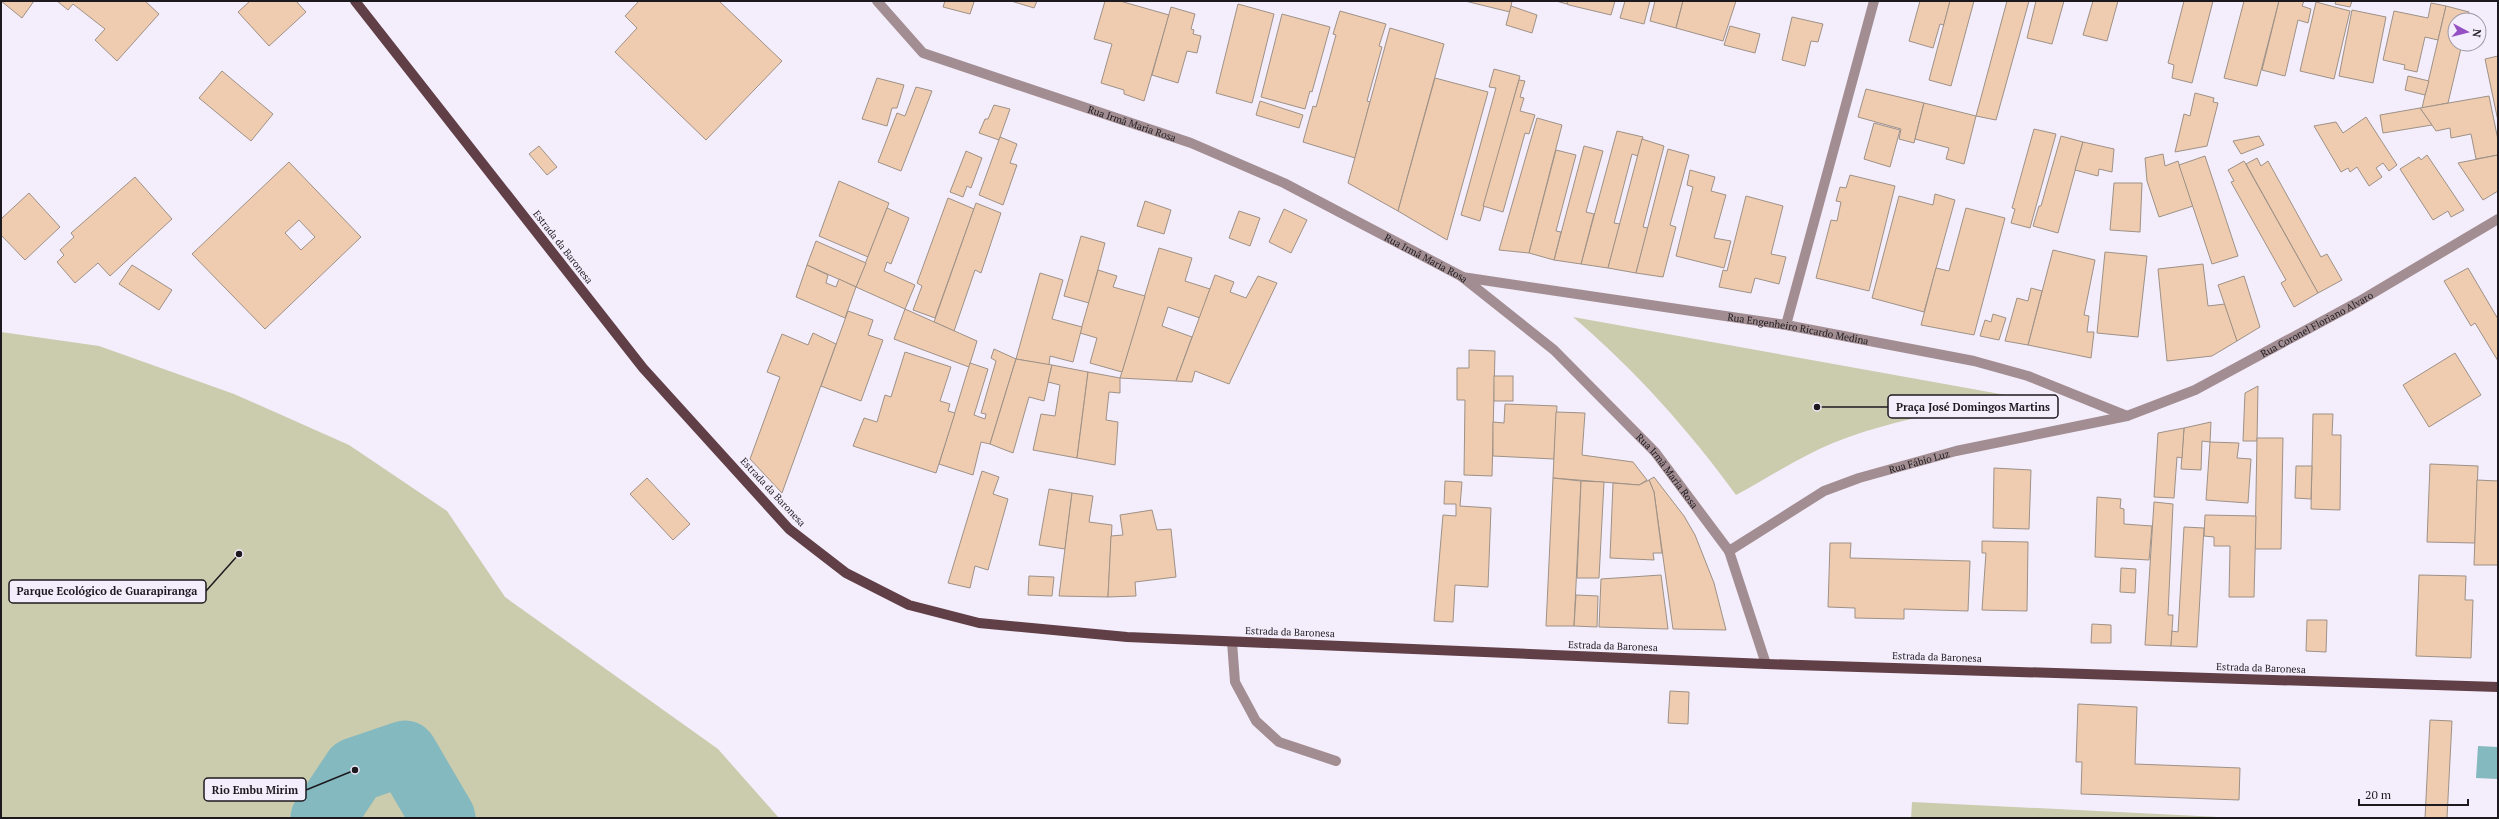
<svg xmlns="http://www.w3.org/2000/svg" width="2499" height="819" viewBox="0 0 2499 819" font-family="'PT Serif',serif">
	<rect width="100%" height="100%" fill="#f4edfc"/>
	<!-- green -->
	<g fill="#caccad">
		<path d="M1573 317 2017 397C1955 411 1892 419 1833 443 1799 457 1768 478 1736 495 1688 429 1635 370 1573 317Z"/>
		<path d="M1 332 99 346 234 394 349 445 447 511 505 597 718 749 779 818H1Z"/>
		<path d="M1912 802 2239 818H1911Z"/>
	</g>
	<!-- water -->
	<path fill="#85b9c0" d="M2478 746 2498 747V779L2476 778Z"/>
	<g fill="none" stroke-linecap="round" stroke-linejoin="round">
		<!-- river -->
		<path stroke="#85b9c0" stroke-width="65" d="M323 818 355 770 405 753 443 818"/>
	</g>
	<!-- building -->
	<g fill="#efccaf" stroke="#9e9187" fill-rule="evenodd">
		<path d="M1 1H34L22 18Z"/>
		<path d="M57 1H145L159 14 117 61 95 40 105 29 73 4 68 10Z"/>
		<path d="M250 1H296L306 12 269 46 238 12Z"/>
		<path d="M639 1H719L782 61 706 140 615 52 637 28 625 16Z"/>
		<path d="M945 1H973L974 2 970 14 943 7Z"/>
		<path d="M1011 1H1037L1034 8Z"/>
		<path d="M1105 1H1120L1169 15 1144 101 1124 94V90L1101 83 1112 44 1094 39Z"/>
		<path d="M1465 1H1512L1510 12Z"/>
		<path d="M1556 1H1568L1567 4Z"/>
		<path d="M1568 1H1615L1611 15 1569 5 1567 4Z"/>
		<path d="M1625 1H1650L1644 24 1620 18Z"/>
		<path d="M1655 1H1683L1676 28 1650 21Z"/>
		<path d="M1683 1H1736L1723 41 1676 28Z"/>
		<path d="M1920 1H1950L1944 25 1940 24 1933 48 1909 41Z"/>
		<path d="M1950 1H1974L1951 86 1929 80Z"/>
		<path d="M2007 1H2029L1996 120 1976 116Z"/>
		<path d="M2036 1H2064L2052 44 2027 38Z"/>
		<path d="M2093 1H2118L2107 41 2083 35Z"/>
		<path d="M2184 1H2213L2192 83 2172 78 2174 65 2168 63Z"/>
		<path d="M2244 1H2279L2257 86 2224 78Z"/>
		<path d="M2279 1H2304L2302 6 2311 9 2308 23 2298 20 2285 76 2262 70Z"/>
		<path d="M2336 1H2352L2350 7 2335 4Z"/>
		<path d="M2316 2 2350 11 2334 79 2300 71Z"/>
		<path d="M2431 3 2446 6 2438 40 2425 37 2417 72 2404 69 2405 65 2383 60 2394 11 2428 18Z"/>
		<path d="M1238 4 1274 14 1252 103 1216 93Z"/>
		<path d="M1511 6 1537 15 1532 33 1506 25Z"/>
		<path d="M2446 6 2469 12 2467 20H2455V44H2462L2448 103 2422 108Z"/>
		<path d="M1171 7 1195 14 1191 29 1194 30 1193 34 1201 36 1197 53 1187 51 1178 83 1152 75Z"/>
		<path d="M2352 10 2386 17 2373 83 2339 76Z"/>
		<path d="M1340 11 1386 24 1379 46 1382 47 1367 101 1370 102 1355 158 1303 142 1313 106 1316 107 1336 35 1333 34Z"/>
		<path d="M1282 14 1330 27 1312 92 1310 91 1305 109 1261 97Z"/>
		<path d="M1792 17 1823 24 1818 42 1811 41 1805 66 1782 60Z"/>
		<path d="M1730 26 1760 34 1755 53 1724 45Z"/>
		<path d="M1390 28 1444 44 1398 211 1348 183Z"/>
		<path d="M2498 56V121L2485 59Z"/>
		<path d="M1494 69 1520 76 1480 221 1461 215 1496 88 1489 87Z"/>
		<path d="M222 71 273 114 251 141 199 98Z"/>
		<path d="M2408 76 2429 81 2425 95 2405 90Z"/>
		<path d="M877 78 904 85 897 108H892L887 126 862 119Z"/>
		<path d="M1435 78 1488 92 1447 240 1398 211Z"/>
		<path d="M1519 80 1525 81 1520 97 1524 98 1520 111 1535 115 1529 134 1525 133 1503 212 1483 206Z"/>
		<path d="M916 87 932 91 901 171 878 162 897 113 905 116Z"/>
		<path d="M1866 89 1924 103 1914 143 1899 139 1901 129 1858 117Z"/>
		<path d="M2195 93 2214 98 2213 102 2218 103 2207 146 2175 152 2184 114 2190 116Z"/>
		<path d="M2489 96 2498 140V155L2476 159 2471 134 2451 138 2450 128 2436 131 2420 108Z"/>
		<path d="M1260 101 1303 115 1299 128 1256 115Z"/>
		<path d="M1924 103 1976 116 1964 164 1946 159 1949 148 1915 139Z"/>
		<path d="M994 105 1010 109 999 140 979 133 985 119H988Z"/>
		<path d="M2420 108 2432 125 2383 133 2380 115Z"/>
		<path d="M2366 117 2397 165 2389 171 2383 163 2376 168 2382 177 2369 186 2357 167 2350 172 2348 168 2341 172 2314 126 2336 122 2343 133Z"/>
		<path d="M1537 118 1562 125 1529 253 1499 250Z"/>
		<path d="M1874 123 1900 130 1890 167 1864 159Z"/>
		<path d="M2034 129 2056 134 2030 228 2011 223 2015 209 2012 208Z"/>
		<path d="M1617 131 1643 137 1638 156 1632 154 1614 223 1620 224 1608 268 1581 264Z"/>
		<path d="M2061 136 2083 142 2058 233 2033 226 2039 206H2041Z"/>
		<path d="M2259 136 2264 145 2241 154 2233 141Z"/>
		<path d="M1000 137 1017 144 1010 163 1017 165 1003 205 979 195Z"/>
		<path d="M1642 139 1664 146 1643 227 1648 228 1636 273 1608 268Z"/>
		<path d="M2083 142 2114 149 2112 172 2099 169 2098 176 2075 170Z"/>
		<path d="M539 146 557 167 547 175 529 154Z"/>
		<path d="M1584 146 1603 151 1586 212 1594 214 1581 264 1554 260Z"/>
		<path d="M1668 149 1689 155 1670 225 1676 227 1663 277 1636 273Z"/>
		<path d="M1556 150 1576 155 1556 231 1561 232 1554 260 1529 253Z"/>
		<path d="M966 151 982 158 971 188 967 186 963 197 950 192Z"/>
		<path d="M2163 154 2165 166 2178 161 2193 206 2159 217 2147 181 2145 158Z"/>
		<path d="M2427 155 2464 210 2451 217 2448 211 2433 220 2400 169 2419 157 2421 160Z"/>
		<path d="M2498 155V191L2483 200 2458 163Z"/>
		<path d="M2205 156 2238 256 2212 264 2179 165Z"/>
		<path d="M2257 158 2261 166 2268 161 2321 257 2327 254 2342 280 2318 293 2246 164Z"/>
		<path d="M2244 161 2318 293 2294 307 2281 283 2286 280 2231 182 2234 181 2228 170Z"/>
		<path d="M289 162 361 237 265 329 192 254ZM299 220 315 237 301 250 285 233Z"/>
		<path d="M1690 170 1715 177 1711 191 1726 195 1714 238 1731 241 1724 268 1676 256 1693 187 1687 185Z"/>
		<path d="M1850 175 1895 186 1869 291 1816 278 1831 220 1837 221 1841 202 1836 201 1840 187 1846 188Z"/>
		<path d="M135 177 172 219 110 276 98 263 75 283 57 262 64 255 60 250 74 237 71 233Z"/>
		<path d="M839 181 889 203 868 257 819 236Z"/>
		<path d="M2114 183H2142L2140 232 2110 230Z"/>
		<path d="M29 193 60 227 25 260 1 235V219Z"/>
		<path d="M1935 194 1955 200 1924 312 1872 298 1899 196 1933 205Z"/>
		<path d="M1746 196 1783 206 1771 254 1786 257 1779 284 1755 278 1751 293 1719 287 1723 270 1727 271Z"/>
		<path d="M948 198 974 209 935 318 913 310 922 286 917 283Z"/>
		<path d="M1145 201 1171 210 1164 234 1137 226Z"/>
		<path d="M976 203 1001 213 981 273 975 270 954 331 934 322Z"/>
		<path d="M887 208 909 218 891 264 887 262 884 271 915 285 905 309 856 287Z"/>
		<path d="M1966 208 2005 218 1974 335 1921 325 1936 268 1949 271Z"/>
		<path d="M1284 209 1307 220 1291 253 1269 242Z"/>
		<path d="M1239 211 1260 218 1250 246 1229 238Z"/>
		<path d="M1081 236 1105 243 1089 303 1064 296Z"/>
		<path d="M816 241 866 263 856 287 807 265Z"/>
		<path d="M1159 248 1192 258 1185 281 1210 289 1200 318 1168 307 1162 326 1192 337 1176 381 1120 378Z"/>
		<path d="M2053 250 2095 260 2084 315 2089 316 2087 332H2094L2091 358 2028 345Z"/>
		<path d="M2105 252 2147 256 2138 337 2097 333Z"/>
		<path d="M2203 264 2208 306 2225 304 2237 341 2212 356 2167 361 2158 269Z"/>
		<path d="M132 265 172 290 159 310 119 284Z"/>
		<path d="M807 265 828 275 826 283 836 287 839 279 856 287 845 318 796 297Z"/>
		<path d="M2468 268 2498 319V361L2475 323 2471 326 2444 281Z"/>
		<path d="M1098 270 1117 276 1113 287 1145 296 1122 372 1090 363 1097 338 1080 333Z"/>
		<path d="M1040 273 1063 280 1052 319 1082 327 1073 362 1050 356 1049 365 1016 359Z"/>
		<path d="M1215 275 1234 282 1230 292 1246 298 1258 276 1277 283 1229 384 1195 371 1192 382 1176 381Z"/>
		<path d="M2244 276 2260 327 2237 341 2218 285Z"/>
		<path d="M2031 288 2042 291 2028 345 2005 341 2017 298 2028 301Z"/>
		<path d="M905 309 977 341 969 367 894 339Z"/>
		<path d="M848 311 873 320 868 335 883 340 861 401 821 386Z"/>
		<path d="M1993 314 2006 318 1999 340 1980 336 1985 320 1991 322Z"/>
		<path d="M813 333 836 344 782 493 750 459 780 377 767 372 782 334 808 345Z"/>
		<path d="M994 349 1016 359 990 444 981 442 973 475 939 464 970 363 988 369 974 415 985 419 986 414 981 413 996 361 991 358Z"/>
		<path d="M1469 350 1495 351 1492 476 1464 475 1465 400H1457V368H1469Z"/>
		<path d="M905 352 951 367 940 401 950 404 948 411 955 413 936 473 853 446 864 418 877 422 885 395 891 397Z"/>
		<path d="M2455 353 2481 395 2429 427 2403 385Z"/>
		<path d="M1016 359 1052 365 1044 401 1029 397 1013 453 990 444Z"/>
		<path d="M1052 365 1088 372 1077 458 1033 450 1041 414 1055 416 1060 385 1048 382Z"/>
		<path d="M1088 372 1120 378V393L1109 392 1106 420 1118 422 1115 465 1077 458Z"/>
		<rect x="1494" y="376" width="19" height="25"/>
		<path d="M2258 386 2257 441H2243L2245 393Z"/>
		<path d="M1505 404 1557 406 1554 459 1493 456V422L1504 423Z"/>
		<path d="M1556 412 1585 413 1582 455 1633 462 1647 480 1639 485 1553 478Z"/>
		<path d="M2313 414H2333L2332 435H2341L2340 510 2311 509Z"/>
		<path d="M2211 422 2210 442 2202 441 2201 470 2181 469 2184 428Z"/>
		<path d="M2184 428 2182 458 2177 457 2174 498 2154 497 2158 433Z"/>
		<path d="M2257 438H2283L2281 549H2255Z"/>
		<path d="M2210 442 2239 443 2237 458 2251 459 2248 503 2206 500Z"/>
		<path d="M2430 464 2478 466 2475 543 2427 542Z"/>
		<path d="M2296 466H2312L2311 499 2295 498Z"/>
		<path d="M1994 468 2031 470 2029 529 1993 528Z"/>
		<path d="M982 471 999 477 993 494 1008 499 988 570 975 566 970 588 948 583Z"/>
		<path d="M1654 477 1684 516 1695 535 1714 583 1726 630 1673 629 1654 492 1649 480Z"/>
		<path d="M647 478 690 524 673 540 630 494Z"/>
		<path d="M1553 478 1581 481 1574 626H1546Z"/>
		<path d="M1649 480 1654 492 1662 553H1653L1654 560 1610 558 1613 483 1639 485Z"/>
		<path d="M2477 480 2498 481V565H2474Z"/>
		<path d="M1445 481 1462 482 1460 506 1491 508 1488 587 1455 585 1453 622 1434 621 1443 515 1456 516V504H1444Z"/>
		<path d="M1581 481 1604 482 1599 578H1577Z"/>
		<path d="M1049 489 1072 493 1065 549 1039 545Z"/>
		<path d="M1072 493 1093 496 1089 522 1112 525 1108 597 1059 596Z"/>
		<path d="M2097 497 2121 499 2120 508 2124 509V524L2152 526 2149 560 2095 557Z"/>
		<path d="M2154 502 2173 504 2168 615H2173L2171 646 2145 645Z"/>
		<path d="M1152 510 1157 530 1171 529 1176 577 1135 582 1136 596 1108 597 1111 536 1123 535 1120 515Z"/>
		<path d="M2205 515 2256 516 2254 597H2229L2230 546H2214V537L2204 536Z"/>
		<path d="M2184 527 2204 528 2197 647 2171 646 2172 631 2178 632Z"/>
		<path d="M1982 541 2028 542 2027 611 1982 610 1986 553H1982Z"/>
		<path d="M1830 543H1851L1850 558 1970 561 1968 611 1904 609V619L1855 618V608L1828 607Z"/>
		<path d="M2121 568 2136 569 2135 593 2120 592Z"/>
		<path d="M1661 575 1668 629 1599 627 1601 579Z"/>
		<path d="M2419 575 2466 576 2465 600H2473L2471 658 2416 656Z"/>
		<path d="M1029 576 1054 577 1052 596 1028 595Z"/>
		<path d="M1576 595 1598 596 1597 627 1574 626Z"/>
		<path d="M2307 620H2327L2326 652 2306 651Z"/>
		<path d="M2092 624 2111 625V643H2091Z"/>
		<path d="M1670 691 1689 692 1688 724 1668 723Z"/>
		<path d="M2078 704 2137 707 2135 764 2240 768 2239 800 2081 794 2082 762H2076Z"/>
		<path d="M2430 720 2452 721 2447 818H2425Z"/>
	</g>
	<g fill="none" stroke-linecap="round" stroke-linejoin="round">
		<!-- minor -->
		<g stroke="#a28e92" stroke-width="10">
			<path id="s1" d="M877 1 923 53 1191 143 1284 183 1461 276 1554 350 1655 452 1729 551 1766 664"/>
			<path id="s2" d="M1462 277 1786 325 1974 361 2028 376 2127 416"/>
			<path d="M1786 325 1874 1"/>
			<path id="s3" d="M1729 551 1824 491 1859 478 1956 451 2127 416 2195 390 2358 302 2498 219"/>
			<path d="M1232 642 1235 682 1256 721 1279 742 1336 761"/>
		</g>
		<!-- major -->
		<path stroke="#603f47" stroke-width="10" d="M355 1 643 368 789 529 846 573 909 605 979 623 1127 637 1766 664 2498 687"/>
	</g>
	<g text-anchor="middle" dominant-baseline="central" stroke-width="3" stroke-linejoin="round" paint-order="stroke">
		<!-- street labels -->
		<g font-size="10" fill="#1d1a1f" stroke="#f4edfc">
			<text stroke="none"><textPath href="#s1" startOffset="290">Rua Irmã Maria Rosa</textPath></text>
			<text transform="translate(563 247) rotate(52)">Estrada da Baronesa</text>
			<text stroke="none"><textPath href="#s1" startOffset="614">Rua Irmã Maria Rosa</textPath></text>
			<text stroke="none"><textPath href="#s3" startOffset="636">Rua Coronel Floriano Alvaro</textPath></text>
			<text stroke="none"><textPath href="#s2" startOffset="340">Rua Engenheiro Ricardo Medina</textPath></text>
			<text stroke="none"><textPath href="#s3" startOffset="212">Rua Fábio Luz</textPath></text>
			<text stroke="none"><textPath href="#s1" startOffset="938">Rua Irmã Maria Rosa</textPath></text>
			<text transform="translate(773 492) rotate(47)">Estrada da Baronesa</text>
			<text transform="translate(1290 632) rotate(2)">Estrada da Baronesa</text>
			<text transform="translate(1613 646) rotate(2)">Estrada da Baronesa</text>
			<text transform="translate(1937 657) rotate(2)">Estrada da Baronesa</text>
			<text transform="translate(2261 668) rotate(2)">Estrada da Baronesa</text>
		</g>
	</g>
	<!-- callouts -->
	<path fill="none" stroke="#1d1a1f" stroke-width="1.5" d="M1817 407L1888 407M239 554L206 591M355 770L306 790"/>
	<g fill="#1d1a1f" stroke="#f4edfc" stroke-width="1.5">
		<circle cx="1817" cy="407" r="4"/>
		<circle cx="239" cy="554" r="4"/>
		<circle cx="355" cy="770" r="4"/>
	</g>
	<g fill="#f4edfc" stroke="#1d1a1f" stroke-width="1.5">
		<rect x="1888" y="395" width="170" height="23" rx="4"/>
		<rect x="9" y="580" width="197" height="23" rx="4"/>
		<rect x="204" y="778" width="102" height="23" rx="4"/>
	</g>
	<g font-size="11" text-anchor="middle" font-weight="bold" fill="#1d1a1f">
		<text x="1973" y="411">Praça José Domingos Martins</text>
		<text x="107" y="595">Parque Ecológico de Guarapiranga</text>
		<text x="255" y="794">Rio Embu Mirim</text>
	</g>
	<!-- border -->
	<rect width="2499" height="819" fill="none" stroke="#1d1a1f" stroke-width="4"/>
	<!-- north arrow -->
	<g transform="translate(2467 32) rotate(97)"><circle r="19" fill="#f4edfc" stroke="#9e99a4"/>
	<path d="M0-3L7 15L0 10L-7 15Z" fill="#9550c4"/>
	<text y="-6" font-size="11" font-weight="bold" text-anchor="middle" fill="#1d1a1f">N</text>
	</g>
	<!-- scale -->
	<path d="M2359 799v6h109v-6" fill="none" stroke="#1d1a1f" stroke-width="2"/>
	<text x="2365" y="799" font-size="12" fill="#1d1a1f" stroke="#f4edfc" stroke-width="3" paint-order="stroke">20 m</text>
</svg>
